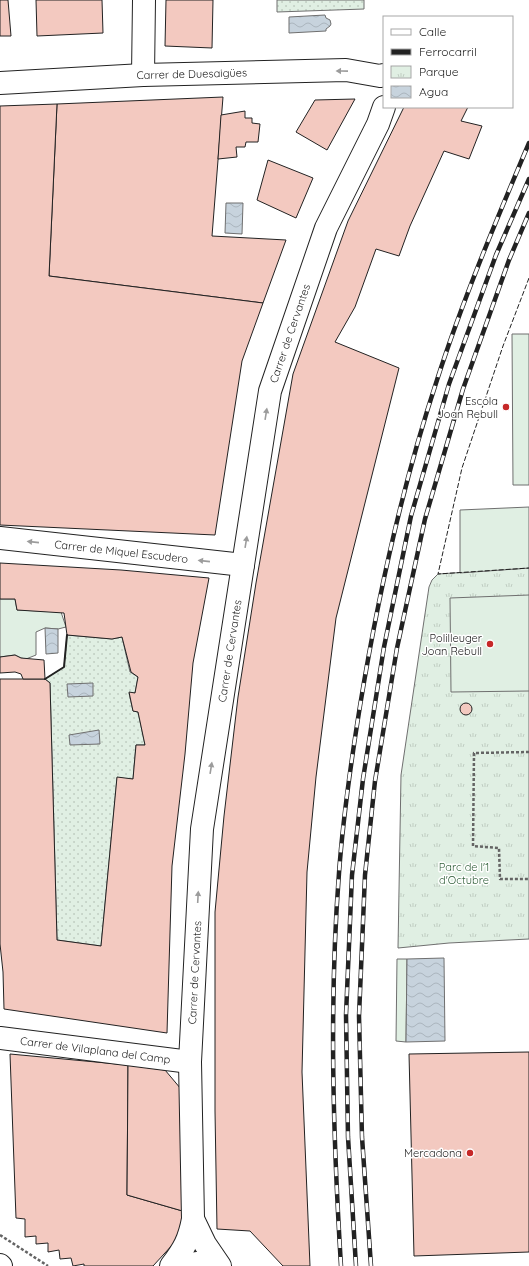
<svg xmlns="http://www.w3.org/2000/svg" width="529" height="1266" viewBox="0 0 529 1266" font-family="Quicksand,sans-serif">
	<defs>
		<pattern id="grass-dots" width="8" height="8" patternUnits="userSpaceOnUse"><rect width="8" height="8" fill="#e0efe3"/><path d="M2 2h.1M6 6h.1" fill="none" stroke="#c0cdc2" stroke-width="1.8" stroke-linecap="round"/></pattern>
		<pattern id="park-tufts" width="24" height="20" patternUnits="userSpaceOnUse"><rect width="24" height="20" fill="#e0efe3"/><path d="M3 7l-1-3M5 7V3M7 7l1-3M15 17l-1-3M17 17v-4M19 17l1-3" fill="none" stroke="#c0cdc2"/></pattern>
		<pattern id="water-waves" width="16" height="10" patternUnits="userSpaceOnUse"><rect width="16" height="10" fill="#c7d3dd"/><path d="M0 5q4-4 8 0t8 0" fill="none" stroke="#abb5bd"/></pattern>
	</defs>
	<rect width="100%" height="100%" fill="#fff"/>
	<!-- grass -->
	<g fill="url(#grass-dots)" stroke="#6f6f6f">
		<path d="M277 0H364V9L277 12Z"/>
		<path d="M67 635 112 639 122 637 130 672 138 677 135 693H129L133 711 138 712 145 745H136L133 779 117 778 101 946 57 940 50 683 45 679 64 667Z"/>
	</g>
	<!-- park -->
	<path fill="url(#park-tufts)" stroke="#6f6f6f" d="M529 568V939L449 943 398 948 401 775 429 587 432 580 438 574Z"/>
	<!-- garden -->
	<g fill="#e0efe3" stroke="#6f6f6f">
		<path d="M512 334H529V485H513Z"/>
		<path d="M529 507V568L460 573V510Z"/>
		<path d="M529 595V691L451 692 450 598Z"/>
		<path d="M0 599H15L17 610 61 612 66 627 58 629 45 628 36 632V655L26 659 21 658 15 655 0 657Z"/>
		<path d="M397 959H407L406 1042 396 1041Z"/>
	</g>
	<!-- water -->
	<g fill="url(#water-waves)" stroke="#6f6f6f">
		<path d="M325 15 326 18 330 20 331 24 330 26 326 29V31L289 33V17Z"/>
		<path d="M226 203H243L242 234 225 233Z"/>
		<path d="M45 628 58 629V653L46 654Z"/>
		<path d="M93 683V696L68 697 67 684Z"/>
		<path d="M99 730 100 744 70 745 69 735Z"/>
		<path d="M444 958 445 1041 406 1042 407 959Z"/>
	</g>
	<!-- building -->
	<g fill="#f3c9c0" stroke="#222">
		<path d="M0 0H8L11 36H0Z"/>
		<path d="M36 0H102L103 33 37 36Z"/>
		<path d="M166 0H213L212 48 165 46Z"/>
		<path d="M223 97 212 236 286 240 263 303 49 276 57 104Z"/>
		<path d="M355 99 327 150 296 132 315 100Z"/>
		<path d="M57 104 49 276 263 303 242 361 215 535 0 525V106Z"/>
		<path d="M404 107H468L461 121 482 126 469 159 444 151 410 226 399 256 376 249 355 307 335 342 399 368 336 618 316 777 307 872 302 1072 310 1266H283L250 1231 217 1229 215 1111V912L224 816 238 697 256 583 293 374 348 221Z"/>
		<path d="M245 111V118H252V123L260 124 258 142H246L245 147H236L237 157 218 159 221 115Z"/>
		<path d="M268 160 313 178 296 218 257 200Z"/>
		<path d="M0 563 121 570 209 578 193 663 185 754 172 866 167 1033 4 1009 3 972 0 944V679H45L50 683 57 940 101 946 117 777 133 779 136 745H145L138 712 133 711 129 692 135 693 138 677 131 672 122 637 112 639 67 635 64 613 17 610 15 599H0Z"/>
		<path d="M15 655 21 658 44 660 45 679H23L21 674 15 672 0 673V657Z"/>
		<circle cx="466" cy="709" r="6"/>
		<path d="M529 1052V1252L414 1256 409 1054Z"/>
		<path d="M10 1054 128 1065 127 1195 186 1212V1230L153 1266H84V1264L73 1266 71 1258 60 1259 59 1250 48 1252V1243L36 1244V1236L25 1237V1219L16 1218Z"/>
		<path d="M128 1065 165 1070 181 1089 186 1212 127 1195Z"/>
	</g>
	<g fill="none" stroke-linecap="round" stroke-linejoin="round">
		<defs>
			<g id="minor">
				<path d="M143 75 144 0"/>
				<path id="s1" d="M0 83 143 75 346 70 380 76 384 75"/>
				<path id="s2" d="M0 538 243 565"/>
				<path id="s3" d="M0 1038 190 1062"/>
				<path d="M193 1219 205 1244 220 1266"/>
				<path d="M0 1265 1 1266"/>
				<path id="s4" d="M171 1266C184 1249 189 1240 193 1219L190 1062 202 829 270 391 326 228 378 124 384 107"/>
			</g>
			<path id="major" d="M177 1266 198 1263 215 1266"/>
		</defs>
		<!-- minor casing -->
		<use href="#minor" stroke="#222" stroke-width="24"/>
		<!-- major casing -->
		<use href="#major" stroke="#222" stroke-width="24"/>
		<!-- path -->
		<g stroke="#646464" stroke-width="2.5" stroke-dasharray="3 2" stroke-linecap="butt">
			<path d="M529 752 474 753 473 846 499 848 500 879H529"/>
			<path d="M0 1235 48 1266"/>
		</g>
		<!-- minor -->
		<use href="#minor" stroke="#fff" stroke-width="22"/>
		<!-- major -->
		<use href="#major" stroke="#fff" stroke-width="22"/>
		<defs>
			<g id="rail">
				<path d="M341 1266C333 1135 329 1004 339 873 343 817 351 762 360 706 378 596 402 486 437 380 463 299 496 221 529 143"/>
				<path d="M356 1266 348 1137 346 1015 352 875 363 779 384 647 411 516 449 384 496 255 529 179"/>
				<path d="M371 1266 362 1137 359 1016 365 875 375 781 397 648 425 519 463 389 509 260 529 213"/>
			</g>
		</defs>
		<!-- rail casing -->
		<use href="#rail" stroke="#222" stroke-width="4.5"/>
		<!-- rail -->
		<use href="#rail" stroke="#fff" stroke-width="3" stroke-dasharray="9" stroke-linecap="butt"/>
		<!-- fence -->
		<path stroke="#222" stroke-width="1" stroke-dasharray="5 2" stroke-linecap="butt" d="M529 278 503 346 462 468 438 574 529 568"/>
		<!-- wall -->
		<path stroke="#222" stroke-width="2" d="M45 679 64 667 67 635"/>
	</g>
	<!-- one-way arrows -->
	<defs><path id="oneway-solid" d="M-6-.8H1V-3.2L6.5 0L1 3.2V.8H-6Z"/></defs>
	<g fill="#9c9c9c">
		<use href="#oneway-solid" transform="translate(342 71) rotate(-179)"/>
		<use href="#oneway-solid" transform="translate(266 414) rotate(-81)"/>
		<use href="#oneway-solid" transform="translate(33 542) rotate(-174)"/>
		<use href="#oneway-solid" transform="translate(246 542) rotate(-81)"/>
		<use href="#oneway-solid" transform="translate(204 561) rotate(-174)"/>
		<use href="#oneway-solid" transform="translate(211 768) rotate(-81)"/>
		<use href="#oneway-solid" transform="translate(198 897) rotate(-87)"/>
	</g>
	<!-- markers -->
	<g fill="#c62828" stroke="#fff" stroke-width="1.5">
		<circle cx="506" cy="407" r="4"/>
		<circle cx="490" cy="644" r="4"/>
		<circle cx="470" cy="1153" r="4"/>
	</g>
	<g text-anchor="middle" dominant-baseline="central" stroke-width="3" stroke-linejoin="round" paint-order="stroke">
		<!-- street labels -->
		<g font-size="11" fill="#222" stroke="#fff">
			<text stroke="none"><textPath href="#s1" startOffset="192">Carrer de Duesaigües</textPath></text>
			<text stroke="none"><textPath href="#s4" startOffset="947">Carrer de Cervantes</textPath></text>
			<text stroke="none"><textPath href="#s2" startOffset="122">Carrer de Miquel Escudero</textPath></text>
			<text stroke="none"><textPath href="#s4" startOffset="623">Carrer de Cervantes</textPath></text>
			<text stroke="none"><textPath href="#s4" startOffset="299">Carrer de Cervantes</textPath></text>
			<text stroke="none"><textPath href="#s3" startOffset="96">Carrer de Vilaplana del Camp</textPath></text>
		</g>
		<!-- poi labels -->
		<g font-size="11" fill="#222" stroke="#fff" text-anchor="end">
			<text x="498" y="401">Escola<tspan x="498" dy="13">Joan Rebull</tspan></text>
			<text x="482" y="638">Polilleuger<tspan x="482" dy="13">Joan Rebull</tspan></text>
			<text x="462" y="1153">Mercadona</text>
		</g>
		<!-- park labels -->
		<g font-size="11" fill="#2f5e38" stroke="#fff">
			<text x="464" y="867">Parc de l'1<tspan x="464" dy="13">d'Octubre</tspan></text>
		</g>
	</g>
	<!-- legend -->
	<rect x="383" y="16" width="130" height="92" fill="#ffffff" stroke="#a7a7a7"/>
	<rect x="391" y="29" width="20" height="6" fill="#ffffff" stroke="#a7a7a7"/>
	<text x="419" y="36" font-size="12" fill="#222222">Calle</text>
	<rect x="391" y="49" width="20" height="6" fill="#222222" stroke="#a7a7a7"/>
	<text x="419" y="56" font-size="12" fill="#222222">Ferrocarril</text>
	<rect x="391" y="66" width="20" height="12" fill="url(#park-tufts)" stroke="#a7a7a7"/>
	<text x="419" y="76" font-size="12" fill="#222222">Parque</text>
	<rect x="391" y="86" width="20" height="12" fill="url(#water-waves)" stroke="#a7a7a7"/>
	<text x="419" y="96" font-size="12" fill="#222222">Agua</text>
</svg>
